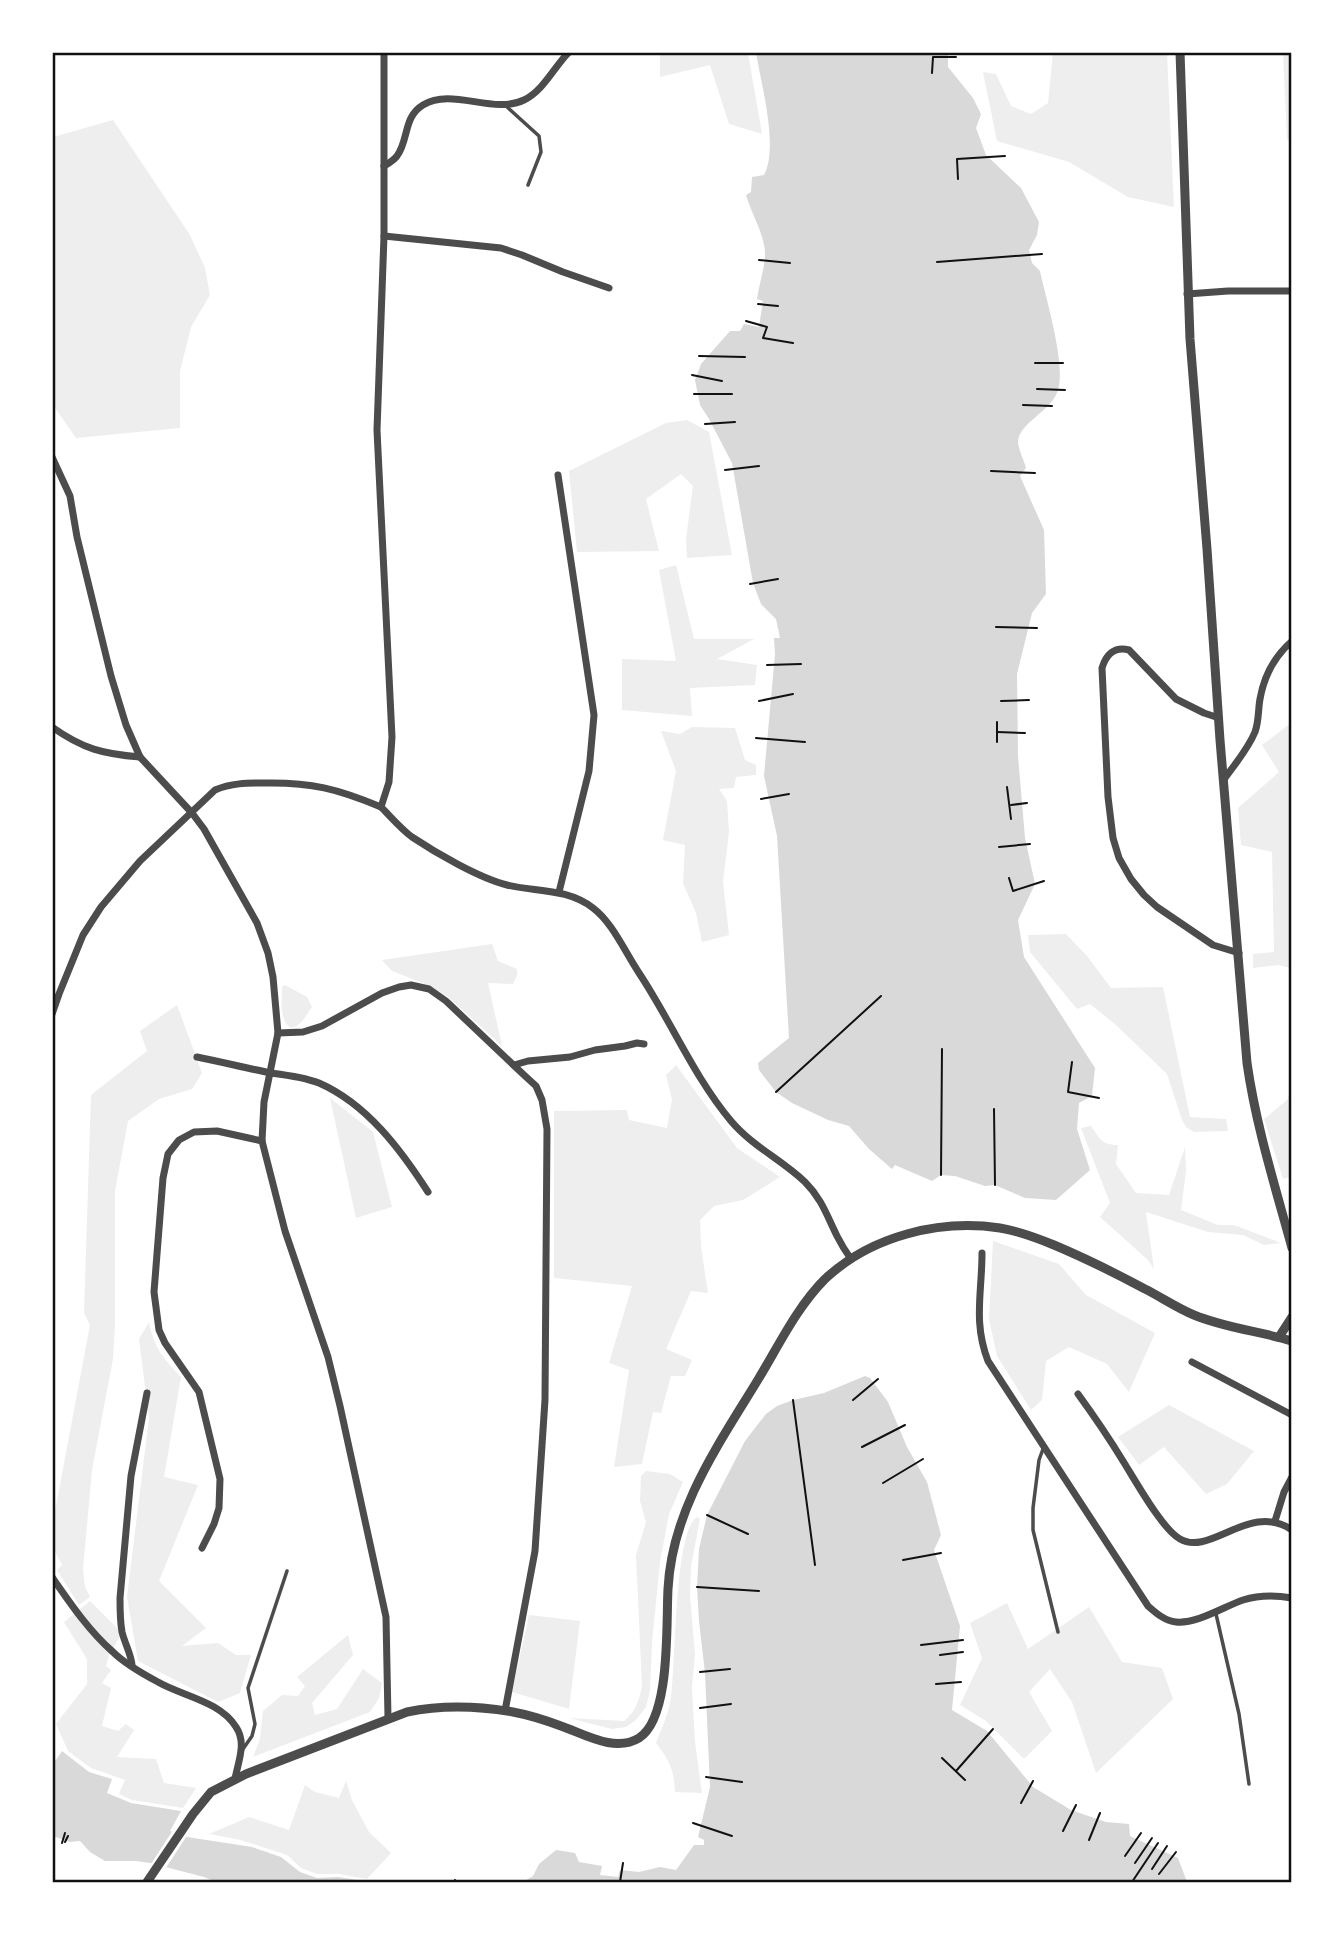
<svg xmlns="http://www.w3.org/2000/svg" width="1344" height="1935" viewBox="0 0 1344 1935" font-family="'Times New Roman',serif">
	<rect width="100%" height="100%" fill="#fff"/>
	<!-- green -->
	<g fill="#eee">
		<path d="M660 53H748L762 134 729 124 710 65 660 77Z"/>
		<path d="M1053 53H1167L1174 207 1128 197 1069 162 997 141 983 72 996 74 1011 106 1031 114 1048 103Z"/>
		<path d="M1283 53H1291V144L1287 139Z"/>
		<path d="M113 120 190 235 205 268 210 295 191 327 180 371V428L76 438 53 405V137Z"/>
		<path d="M687 420 709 432 732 555 687 558 686 539 693 486 681 474 646 499 659 551 577 552 569 471 666 423Z"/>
		<path d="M676 565 694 639H754L717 659 757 665 755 685 690 688 692 716 622 710V659L676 661 659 570Z"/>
		<path d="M1291 723V968L1278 965 1253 968V954L1274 952 1272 852 1241 845 1238 808 1279 772 1262 745Z"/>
		<path d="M692 727 735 728 745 760 756 765V775L736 777 734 788 719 789 727 801 729 832 723 882 729 935 702 942 696 913 683 883 685 845 663 840 676 771 661 731 680 734Z"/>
		<path d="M1066 934 1087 956 1111 988 1163 987 1190 1117 1226 1119 1228 1131 1194 1132 1186 1127 1182 1120 1167 1074 1116 1025 1090 1004 1077 1009 1030 952 1028 935Z"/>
		<path d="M492 944 498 961 517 969V975L513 984 488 983 502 1046 448 997 428 985 392 971 382 960Z"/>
		<path d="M285 985 307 997 312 1007C306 1015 301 1027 290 1028 279 1018 282 1001 282 987Z"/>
		<path d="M177 1005 202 1073 192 1089 159 1099 128 1121 115 1191V1326L113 1359 92 1470 83 1569 85 1587 90 1597 79 1605 57 1570 62 1565 53 1548V1522L90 1325 84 1313 91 1095 147 1051 140 1031Z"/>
		<path d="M676 1065 737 1148 780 1177 743 1200 714 1206 700 1220 701 1247 708 1293 691 1291 666 1349 692 1360 685 1376H671L661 1413 653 1412 642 1464 614 1467 629 1370 609 1363 632 1286 554 1278V1111L627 1110 629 1120 667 1128 672 1099 666 1075Z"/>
		<path d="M1291 1091V1177L1283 1179 1264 1119 1287 1100Z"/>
		<path d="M330 1098 373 1132 392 1207 356 1218Z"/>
		<path d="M1091 1126C1100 1139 1102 1145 1118 1145L1116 1164 1136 1193 1169 1195 1185 1147 1186 1171 1181 1210 1218 1225H1234L1281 1243 1264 1245 1243 1235 1208 1232 1146 1212 1154 1269 1148 1260 1100 1217 1110 1203 1081 1128Z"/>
		<path d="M993 1241 1059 1264 1086 1295 1155 1333 1129 1392 1107 1364 1069 1347 1046 1361 1042 1400 1031 1410 997 1356 989 1319Z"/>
		<path d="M149 1322C154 1348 163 1358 181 1377L164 1477 198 1485 159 1581 206 1628 182 1646 218 1643 236 1655H251L240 1693 218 1702 138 1661 127 1597 149 1418 139 1339Z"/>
		<path d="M1169 1405 1254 1451 1227 1484 1206 1494 1164 1447 1139 1465 1118 1437Z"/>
		<path d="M646 1471 670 1474 683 1482 669 1514 660 1562 652 1643 650 1691 646 1707 636 1720 626 1727 612 1729 569 1718 624 1721C636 1711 639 1701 642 1686L636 1555 646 1522 640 1501 641 1476Z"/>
		<path d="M697 1517 700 1519 691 1566 690 1595 695 1654 692 1687 695 1742 702 1793 675 1792C674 1770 670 1761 656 1743 662 1728 669 1712 671 1697 676 1665 674 1531 697 1517Z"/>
		<path d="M90 1601 122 1633 109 1655 106 1666 111 1670 102 1683 111 1688 102 1726 118 1731 126 1724 134 1730 117 1757 156 1759 164 1783 196 1788 183 1808 132 1800 119 1794 125 1780 91 1768 68 1751 56 1724 87 1684V1659L64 1622Z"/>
		<path d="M1007 1603 1028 1649 1089 1607 1122 1662 1162 1668 1173 1699 1096 1773 1072 1702 1050 1669 1029 1692 1052 1731 1024 1759 986 1721 960 1705 982 1658 970 1623Z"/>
		<path d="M529 1615 580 1621 569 1709 512 1692Z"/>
		<path d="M348 1635 353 1655 312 1703 315 1715 337 1709 363 1669 382 1683 379 1698 370 1712 253 1757 260 1739 263 1711 282 1695 298 1696 305 1686 297 1677Z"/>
		<path d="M346 1781 352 1800 369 1832 391 1853 367 1879 339 1874H317L301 1868 287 1855 241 1840 209 1834 249 1817 289 1830 305 1785 315 1792 339 1798Z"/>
	</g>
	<!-- water -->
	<g fill="#d9d9d9">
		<path d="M756 53H948V67L973 98 981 114 976 128 986 155 1021 188 1039 222 1037 235 1029 250 1032 263 1040 271C1046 299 1066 364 1058 390 1052 411 1020 422 1018 441 1018 449 1024 460 1026 468L1020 476 1044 530 1046 594 1032 613 1017 674 1018 756 1025 838 1035 884 1018 920 1024 957 1095 1068 1092 1096 1079 1103 1077 1129 1090 1170 1056 1200 1025 1198 995 1185 985 1186 955 1176 941 1175 932 1181 895 1165 892 1169 869 1149 849 1126 828 1120 792 1103 776 1092 759 1070 758 1063 789 1038 777 836 764 776 775 654 774 638H780L776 619 761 604 753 583 732 463 709 419 700 405 695 380 701 364 730 331H740L744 324 759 327 763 301 757 299C759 284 765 268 765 254 765 235 751 213 746 195L751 192 752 177 764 175C779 148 761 83 756 53Z"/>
		<path d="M865 1376 870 1378 888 1402 907 1447 927 1482 941 1535 934 1550 960 1626 952 1710 987 1731 1033 1787 1071 1810 1106 1822 1129 1824 1130 1836 1178 1858 1187 1882H523L533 1876 539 1864 556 1850 575 1853 579 1862 602 1866 600 1875 618 1877 620 1870 639 1872 660 1867 676 1870 694 1845H704V1840L698 1837 710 1787 705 1673 699 1621 697 1587 699 1549 707 1515 745 1441 766 1414 777 1406 793 1400 824 1393Z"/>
		<path d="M62 1751 89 1772 112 1779 107 1793 131 1803 181 1811 170 1831 187 1837 252 1847 281 1857 300 1872 317 1878 338 1877 370 1882H216L204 1877 150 1863 136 1861H105L90 1852 80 1841 70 1842 53 1836V1759L56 1760Z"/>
	</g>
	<!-- pier -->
	<path fill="#fff" d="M179 1821 175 1829 188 1834 164 1871 149 1867Z"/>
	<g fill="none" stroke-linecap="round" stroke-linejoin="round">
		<!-- path -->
		<g stroke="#111" stroke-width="2">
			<path d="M932 73 933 57H956"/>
			<path d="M958 179 957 159 1005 156"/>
			<path d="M759 260 790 263"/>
			<path d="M937 262 1042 254"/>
			<path d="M758 304 778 306"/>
			<path d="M746 321 767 327 763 338 793 343"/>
			<path d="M699 356 745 357"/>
			<path d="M1035 363H1063"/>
			<path d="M692 375 722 381"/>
			<path d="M1037 389 1065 390"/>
			<path d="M694 394H732"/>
			<path d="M1023 405 1052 406"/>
			<path d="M705 424 735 422"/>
			<path d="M725 470 759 466"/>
			<path d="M991 471 1035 473"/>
			<path d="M750 584 778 579"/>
			<path d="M996 627 1037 628"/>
			<path d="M767 665 801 664"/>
			<path d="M759 701 793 694"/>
			<path d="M1001 701 1029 700"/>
			<path d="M997 722V742"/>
			<path d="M997 732 1025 733"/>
			<path d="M756 738 805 742"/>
			<path d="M1007 787 1011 819"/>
			<path d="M761 799 789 794"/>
			<path d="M1011 805 1027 803"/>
			<path d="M999 847 1030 844"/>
			<path d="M1009 878 1013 891 1044 881"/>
			<path d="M1072 1062 1068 1092 1099 1098"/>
			<path d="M776 1092 881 996"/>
			<path d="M994 1109 995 1185"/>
			<path d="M941 1175 942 1049"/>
			<path d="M793 1400 815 1565"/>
			<path d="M853 1400 878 1379"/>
			<path d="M862 1447 905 1425"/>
			<path d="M883 1483 923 1459"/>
			<path d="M707 1515 748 1534"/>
			<path d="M903 1560 941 1553"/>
			<path d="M697 1587 759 1591"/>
			<path d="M921 1645 963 1640"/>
			<path d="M940 1655 963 1652"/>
			<path d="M700 1672 730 1669"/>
			<path d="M936 1684 961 1682"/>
			<path d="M700 1708 731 1704"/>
			<path d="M942 1758 965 1780"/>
			<path d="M956 1771 993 1729"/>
			<path d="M706 1777 742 1782"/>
			<path d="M1021 1803 1033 1781"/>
			<path d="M693 1823 732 1836"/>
			<path d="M1063 1831 1076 1805"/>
			<path d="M52 1834 53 1830"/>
			<path d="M1089 1840 1100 1813"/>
			<path d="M65 1842 68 1836"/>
			<path d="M62 1843 65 1833"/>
			<path d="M1125 1856 1141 1833"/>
			<path d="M1135 1863 1152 1838"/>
			<path d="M1152 1869 1167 1846"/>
			<path d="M1159 1874 1176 1852"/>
			<path d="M455 1880V1882"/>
			<path d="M620 1882 623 1863"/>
			<path d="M1132 1882 1158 1843"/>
		</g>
		<!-- service -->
		<g stroke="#4c4c4c" stroke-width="3.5">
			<path d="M506 106 539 136 541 152 528 185"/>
			<path d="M1043 1449 1039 1460 1033 1508V1530L1058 1632"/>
			<path d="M1216 1614 1239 1714 1249 1784"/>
			<path d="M243 1749 252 1736 255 1724 248 1688 287 1571"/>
		</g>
		<!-- minor -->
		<g stroke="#4c4c4c" stroke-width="7">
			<path d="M384 52V236L377 430 392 737 389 782 381 807C391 817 401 829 412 837 436 853 479 878 507 885 536 892 567 888 593 908 612 922 625 952 639 973 671 1021 694 1077 731 1121 752 1146 782 1160 805 1182 822 1199 827 1216 837 1236 841 1244 846 1252 851 1259"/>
			<path d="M384 166C389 163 393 161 397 156 409 140 403 117 423 105 452 87 493 115 524 100 544 90 554 67 569 52"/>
			<path d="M384 236 501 248 522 255 563 272 609 288"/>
			<path d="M1187 294 1228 291H1292"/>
			<path d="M52 457 70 496 77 537 111 676 126 725 140 757 192 813 204 829 257 923 268 953 273 977 278 1033 264 1102 262 1141 285 1231 328 1357 340 1406 386 1617 388 1718"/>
			<path d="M558 475 594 715 589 771 559 892"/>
			<path d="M1219 718 1204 713 1176 699 1129 650C1114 646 1106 655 1102 668L1108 797 1113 838 1119 858 1131 879 1144 895 1157 907 1213 945 1239 953"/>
			<path d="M52 727C83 749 103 754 140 757"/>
			<path d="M1225 778C1235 764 1248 749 1255 732 1259 721 1258 710 1260 699 1264 676 1275 656 1292 641"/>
			<path d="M52 1014 59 994 83 935 101 907 140 861 215 790C231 783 247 783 264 783 311 782 338 789 381 807"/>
			<path d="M278 1033 303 1032 322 1026 382 993 399 987 411 985 429 989 446 1001 524 1075 536 1086 542 1100 547 1129 545 1400 535 1551 505 1711"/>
			<path d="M197 1057C222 1062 246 1068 271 1073 287 1075 304 1077 319 1083 367 1104 401 1150 428 1192"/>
			<path d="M514 1065 528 1061 570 1057 595 1050 625 1046 637 1043 644 1044"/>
			<path d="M982 1253C982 1293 973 1322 988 1361L1148 1606C1156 1613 1165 1621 1176 1622 1197 1624 1223 1607 1243 1600 1259 1595 1275 1595 1292 1598"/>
			<path d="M1192 1362 1292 1415"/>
			<path d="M1078 1394C1094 1416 1109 1438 1123 1461 1135 1480 1162 1529 1180 1539 1210 1557 1250 1501 1292 1530"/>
			<path d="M1275 1521 1284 1492 1292 1477"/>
			<path d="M202 1548 214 1524 219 1508 220 1479 199 1392 165 1343 159 1330 154 1292 163 1178 168 1154 179 1140 194 1132 217 1131 262 1141"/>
			<path d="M52 1577C70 1603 89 1631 113 1652 125 1664 143 1674 158 1682 182 1696 220 1701 236 1727 247 1743 238 1762 235 1779"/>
			<path d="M132 1665C131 1654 125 1644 122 1632 120 1621 120 1610 120 1598L131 1476 147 1393"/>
		</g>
		<!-- tertiary -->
		<g stroke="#4c4c4c" stroke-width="9">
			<path d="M1180 52 1190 339 1207 549 1220 740 1247 1063C1256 1126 1275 1186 1292 1248"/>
			<path d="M1279 1337 1292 1317"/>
			<path d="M147 1882 193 1814 211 1792 246 1774 407 1712C441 1705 478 1706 513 1712 529 1715 545 1720 561 1726 584 1734 615 1753 639 1738 671 1718 666 1624 668 1589 672 1509 719 1444 759 1378 779 1345 797 1307 825 1279 871 1236 939 1219 1000 1228 1018 1231 1037 1238 1054 1245 1085 1258 1115 1273 1145 1289 1161 1297 1177 1308 1194 1315 1225 1328 1259 1331 1292 1341"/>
		</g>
	</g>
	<!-- border -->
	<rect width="1344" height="1935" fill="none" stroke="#ffffff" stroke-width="108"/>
	<rect x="54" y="54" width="1236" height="1827" fill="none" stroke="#111" stroke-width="2.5"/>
</svg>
